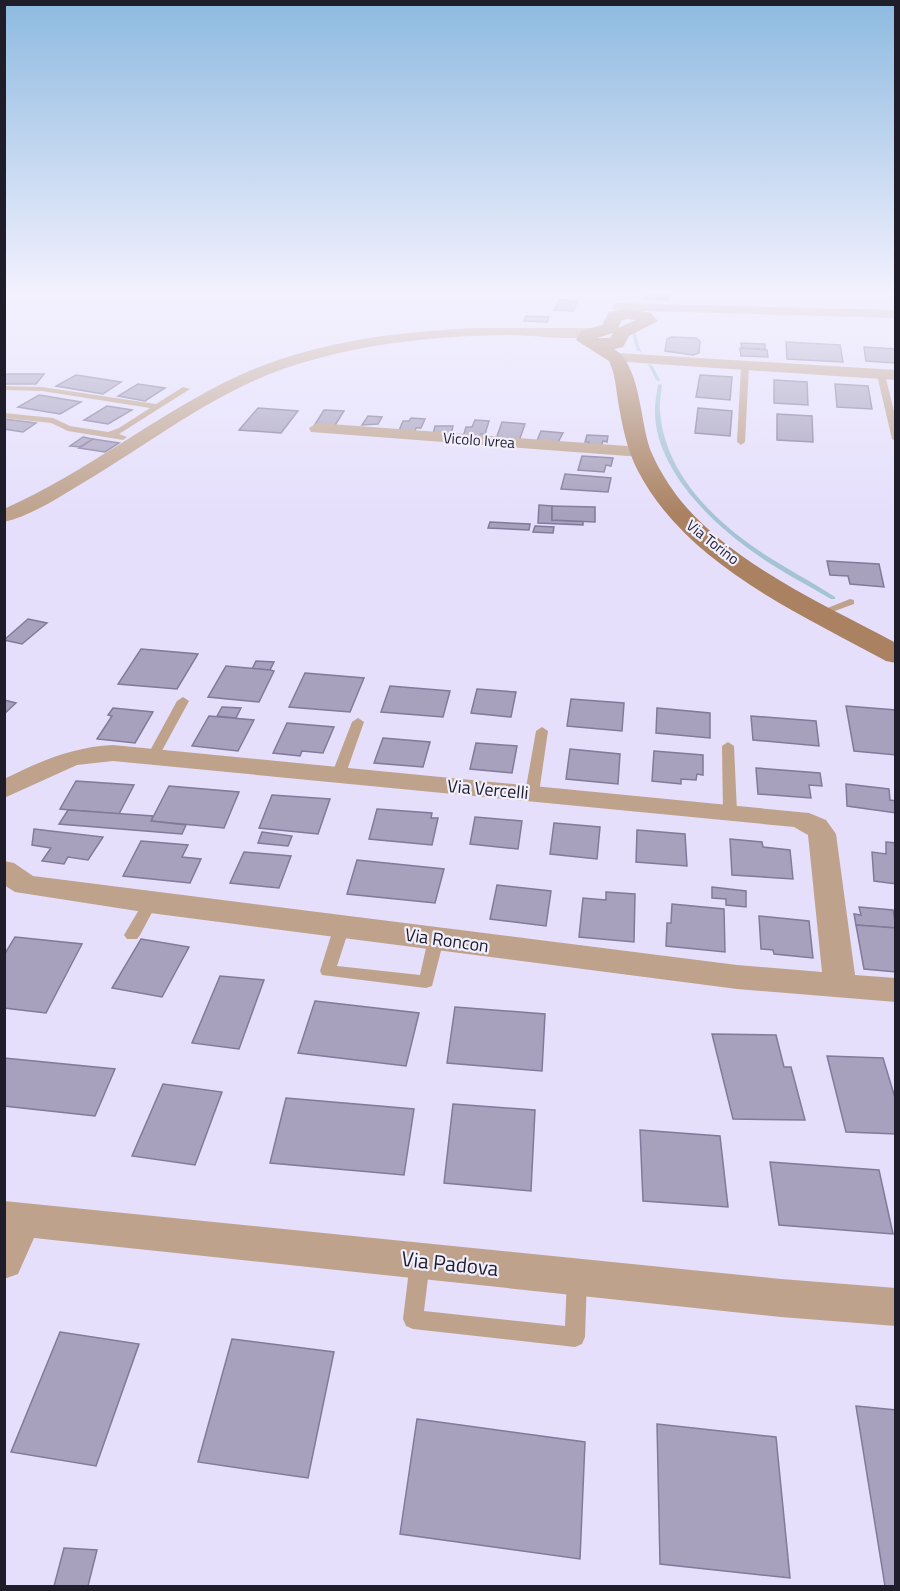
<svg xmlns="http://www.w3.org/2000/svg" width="900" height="1591" viewBox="0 0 900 1591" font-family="'Titillium Web',sans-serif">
	<rect width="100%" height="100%" fill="#e5dffc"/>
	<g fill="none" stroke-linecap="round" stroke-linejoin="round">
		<!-- stream -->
		<g fill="#a4c3d3" fill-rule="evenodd">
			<path d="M634 333 636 334 641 352 637 351 632 334Z"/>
			<path d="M648 364 652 365 660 380V381L656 380Z"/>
			<path d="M660 384 662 385C661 394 659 403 660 412 665 473 713 520 761 552 785 568 811 581 835 597V599H831C806 584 780 571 756 554 711 523 653 467 655 408 655 400 657 393 658 385Z"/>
		</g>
	</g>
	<!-- building -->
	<g fill="#a7a1bd" stroke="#817a9b" stroke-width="1.5">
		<path d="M645 291H675V294H669L668 300 657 299 644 298Z"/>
		<path d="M559 300 578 301 573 311 554 310Z"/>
		<path d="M526 316 549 317 547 322 524 321Z"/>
		<path d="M671 337 696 338 700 341 699 353 693 355 665 351 667 339Z"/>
		<path d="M786 342 840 345 843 362 787 359Z"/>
		<path d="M741 343 765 344V349L742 348Z"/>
		<path d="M864 347 896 349V363L866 361Z"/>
		<path d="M740 348 767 350 768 357 741 356Z"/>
		<path d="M8 374H44L36 384H4V375Z"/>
		<path d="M76 375 121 382 103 394 56 386Z"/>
		<path d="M700 375 732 377 730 400 696 397Z"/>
		<path d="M774 380 807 382 808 405 774 403Z"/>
		<path d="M138 384 165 388 145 401 118 396Z"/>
		<path d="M835 384 868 386 872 409 837 407Z"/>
		<path d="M39 395 81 402 60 414 18 407Z"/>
		<path d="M107 406 132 410 108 424 84 420Z"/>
		<path d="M258 408 298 411 281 433 239 430Z"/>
		<path d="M698 408 732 411 730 436 695 433Z"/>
		<path d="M324 410 344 411 334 427 314 426Z"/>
		<path d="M777 414 812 416 813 442 777 440Z"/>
		<path d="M368 416 382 417 378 424 362 425Z"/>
		<path d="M411 418 425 419 421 428H416L414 433H398L403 421H409Z"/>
		<path d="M4 419 36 423 23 432 4 429Z"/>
		<path d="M475 420 489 421 485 434H481L480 438 463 437 466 427H472Z"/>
		<path d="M502 422 525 424 519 441 496 439Z"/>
		<path d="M435 426H453L451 435 433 434Z"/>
		<path d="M541 431 563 433 557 444 536 443Z"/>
		<path d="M587 435 608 436 607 442 603 441 601 447 588 446 589 442H585Z"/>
		<path d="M83 437 93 439 80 447 70 446Z"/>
		<path d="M93 439 119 443 105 452 79 448Z"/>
		<path d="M582 456 613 458 611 466 606 465 604 472 578 470Z"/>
		<path d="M565 474 611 478 608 492 561 489Z"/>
		<path d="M539 505 552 506V520L583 521V525L538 523Z"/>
		<path d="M552 506 595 507V522L552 520Z"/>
		<path d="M490 522 530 524 529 530 488 528Z"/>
		<path d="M535 526 554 527 553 533 533 532Z"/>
		<path d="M827 561 879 564 884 587 850 584 848 576 830 575Z"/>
		<path d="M28 619 47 623 22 644 4 640Z"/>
		<path d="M141 649 198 654 177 689 118 684Z"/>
		<path d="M256 661 274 662 270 670 252 669Z"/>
		<path d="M226 666 270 670 274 671 259 702 208 697Z"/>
		<path d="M305 673 364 678 350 712 289 707Z"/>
		<path d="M390 686 450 691 443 717 381 712Z"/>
		<path d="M477 689 516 692 511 717 471 713Z"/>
		<path d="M571 699 624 703 622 731 567 726Z"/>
		<path d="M4 700 16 703 4 714Z"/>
		<path d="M846 706 896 710V755L854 751Z"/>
		<path d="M222 707 241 708 236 718 217 716Z"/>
		<path d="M113 708 153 712 135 743 97 739 112 716 108 715Z"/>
		<path d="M657 708 710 713V738L656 733Z"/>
		<path d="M209 716 254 720 238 751 192 746Z"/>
		<path d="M751 716 816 721 819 746 753 740Z"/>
		<path d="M287 723 334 727 323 753 302 751 300 756 273 753Z"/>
		<path d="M383 738 430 742 423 767 374 763Z"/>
		<path d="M476 743 517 746 512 773 470 769Z"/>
		<path d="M570 749 620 754 618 784 566 779Z"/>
		<path d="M654 751 703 755V775L697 774 696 780 681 779V784L652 781Z"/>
		<path d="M756 768 820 773 822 786 809 785 811 798 758 794Z"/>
		<path d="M76 781 134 785 119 814 60 809Z"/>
		<path d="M846 784 889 789 890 800 896 801V813L847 806Z"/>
		<path d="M169 786 239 792 224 828 151 821Z"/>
		<path d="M272 795 330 799 318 834 259 828Z"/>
		<path d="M377 809 432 813 431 818H438L432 845 369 839Z"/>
		<path d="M68 810 153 816 151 821 186 825 182 834 59 824Z"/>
		<path d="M475 817 522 821 518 849 470 844Z"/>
		<path d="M554 823 600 827 597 859 550 854Z"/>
		<path d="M34 829 103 837 88 860 68 857 64 864 42 861 51 848 32 845Z"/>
		<path d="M637 830 685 834 687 866 636 862Z"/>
		<path d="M262 832 292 836 288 846 258 843Z"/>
		<path d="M730 839 762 842 763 847 790 850 793 879 732 875Z"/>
		<path d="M141 841 188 845 182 857 201 859 190 883 123 876Z"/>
		<path d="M886 842 896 843V884L874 881 872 852 886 854Z"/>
		<path d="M244 852 291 856 279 888 230 883Z"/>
		<path d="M357 860 444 869 435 903 347 894Z"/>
		<path d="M497 885 551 891 546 926 490 919Z"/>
		<path d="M712 887 746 891V907L726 905V899L712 898Z"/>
		<path d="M606 892 635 894 634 942 579 937 583 898 606 900Z"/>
		<path d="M672 904 724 909 725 952 666 946 667 923H671Z"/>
		<path d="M859 907 893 910 896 928 856 925 854 914 861 915Z"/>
		<path d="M759 916 809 921 813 958 774 954 773 950 761 949Z"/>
		<path d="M856 925 896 928V972L864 969Z"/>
		<path d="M15 937 82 944 46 1013 4 1008V955Z"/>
		<path d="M141 939 189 947 162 997 112 988Z"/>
		<path d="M220 976 264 980 239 1049 192 1043Z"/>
		<path d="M315 1001 419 1013 406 1066 298 1053Z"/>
		<path d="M455 1007 545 1014 542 1071 447 1063Z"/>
		<path d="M712 1034 776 1035 784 1067H791L805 1120 733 1119Z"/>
		<path d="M827 1056 883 1058 896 1101V1134L846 1132Z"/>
		<path d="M4 1058 115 1069 95 1116 4 1106Z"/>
		<path d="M163 1084 222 1092 195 1165 132 1156Z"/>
		<path d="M286 1098 414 1109 404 1175 270 1163Z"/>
		<path d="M453 1104 535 1110 531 1191 444 1183Z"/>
		<path d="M640 1130 720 1136 728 1207 643 1201Z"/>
		<path d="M770 1162 879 1170 893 1234 779 1225Z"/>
		<path d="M60 1332 139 1344 96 1466 11 1452Z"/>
		<path d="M232 1339 334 1352 308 1478 198 1462Z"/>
		<path d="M856 1406 896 1410V1586H885Z"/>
		<path d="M417 1419 585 1442 580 1559 400 1534Z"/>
		<path d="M657 1424 776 1437 790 1578 660 1564Z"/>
		<path d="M64 1548 97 1550 88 1586H54Z"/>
	</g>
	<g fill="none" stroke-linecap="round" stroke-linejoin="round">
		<!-- lane -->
		<g fill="#bea28c" fill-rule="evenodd">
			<path d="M745 364 749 366 745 442 741 445 737 442 741 366Z"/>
			<path d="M881 373 885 375 896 419V441L892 439 877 375Z"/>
			<path d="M4 386 42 387 156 404 183 387 190 389 119 434 127 437 123 440 68 431 51 423 4 418V413L53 418 70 426 108 432 119 428 150 408 42 391 4 390Z"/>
			<path d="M850 599 854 600V604L821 616 815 613Z"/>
			<path d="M183 697 189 701 158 758 157 761H147L146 758 177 701Z"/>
			<path d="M358 718 364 722 345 776 343 779H333L331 776 352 722Z"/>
			<path d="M542 727 548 731 539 793 532 797 525 793 536 731Z"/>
			<path d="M728 742 734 746 737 812 730 816 723 812 722 746Z"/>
			<path d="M150 898 155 899 157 903 140 935 137 939H127L124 935 143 903 145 899Z"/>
			<path d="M342 921 347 922 350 926 337 966 420 975 428 939 431 935H441L444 939 432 986 426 988 322 975 320 971 334 926 337 922Z"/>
			<path d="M420 1253 427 1256 430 1262 424 1311 565 1326 567 1277 570 1270 577 1268 584 1270 587 1277 585 1337 582 1344 575 1347 413 1329 406 1326 403 1319 410 1262 413 1256Z"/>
		</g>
		<!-- street -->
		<g fill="#bea28c" fill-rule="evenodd">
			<path d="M618 303 896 310V318L613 310V304Z"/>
			<path d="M474 328H598L605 332 603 335C573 342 538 335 508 335 432 336 355 344 283 369 212 394 150 443 86 481 61 496 33 515 4 522V509C87 472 157 414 238 376 312 342 394 332 474 328Z"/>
			<path d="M617 353 896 370V380L612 361 609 358Z"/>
			<path d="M317 423 641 447 650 452 641 457 311 432 309 428Z"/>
			<path d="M113 745 809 813 826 820 836 834 855 975 896 978V1002L737 989 150 913 15 892 4 885V861L14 863 33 876 737 965 822 972 808 835 794 827 113 761 77 765 4 798V779C41 761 72 747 113 745Z"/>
			<path d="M4 1201 781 1279 896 1288V1326L781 1317 34 1238 18 1274 4 1279Z"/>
		</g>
		<!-- secondary -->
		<path fill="#aa8261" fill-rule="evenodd" d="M628 309 651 313 658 321 629 336 623 347 614 349C640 364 640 420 650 449 657 466 666 481 677 496 728 562 823 604 896 643V663L886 661C799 613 687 565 638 471 627 450 622 425 618 401 616 388 615 373 609 361L576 340 581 331 602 325 609 312ZM628 319 636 320 618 328 622 320ZM613 333 610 338H597Z"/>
	</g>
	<!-- sky -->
	<linearGradient id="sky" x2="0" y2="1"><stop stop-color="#8dbae0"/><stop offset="0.57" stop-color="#f3f1fe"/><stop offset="1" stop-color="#f3f1fe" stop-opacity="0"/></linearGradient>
	<rect width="900" height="514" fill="url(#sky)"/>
	<g text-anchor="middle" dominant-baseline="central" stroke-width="4.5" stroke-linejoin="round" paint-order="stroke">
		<!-- far-street labels -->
		<g font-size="15" fill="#201d2a" stroke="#f1effe">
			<text transform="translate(479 440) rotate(4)">Vicolo Ivrea</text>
			<text transform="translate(713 542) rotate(38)">Via Torino</text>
		</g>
		<!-- street labels -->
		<g font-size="18" fill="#201d2a" stroke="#f1effe">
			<text transform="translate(488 789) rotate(5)">Via Vercelli</text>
			<text transform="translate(447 940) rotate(8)">Via Roncon</text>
		</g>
		<!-- near-street labels -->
		<g font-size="21" fill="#201d2a" stroke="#f1effe">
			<text transform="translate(450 1263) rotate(6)">Via Padova</text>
		</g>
	</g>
	<!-- border -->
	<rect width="900" height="1591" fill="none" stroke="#201d2a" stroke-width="12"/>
</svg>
